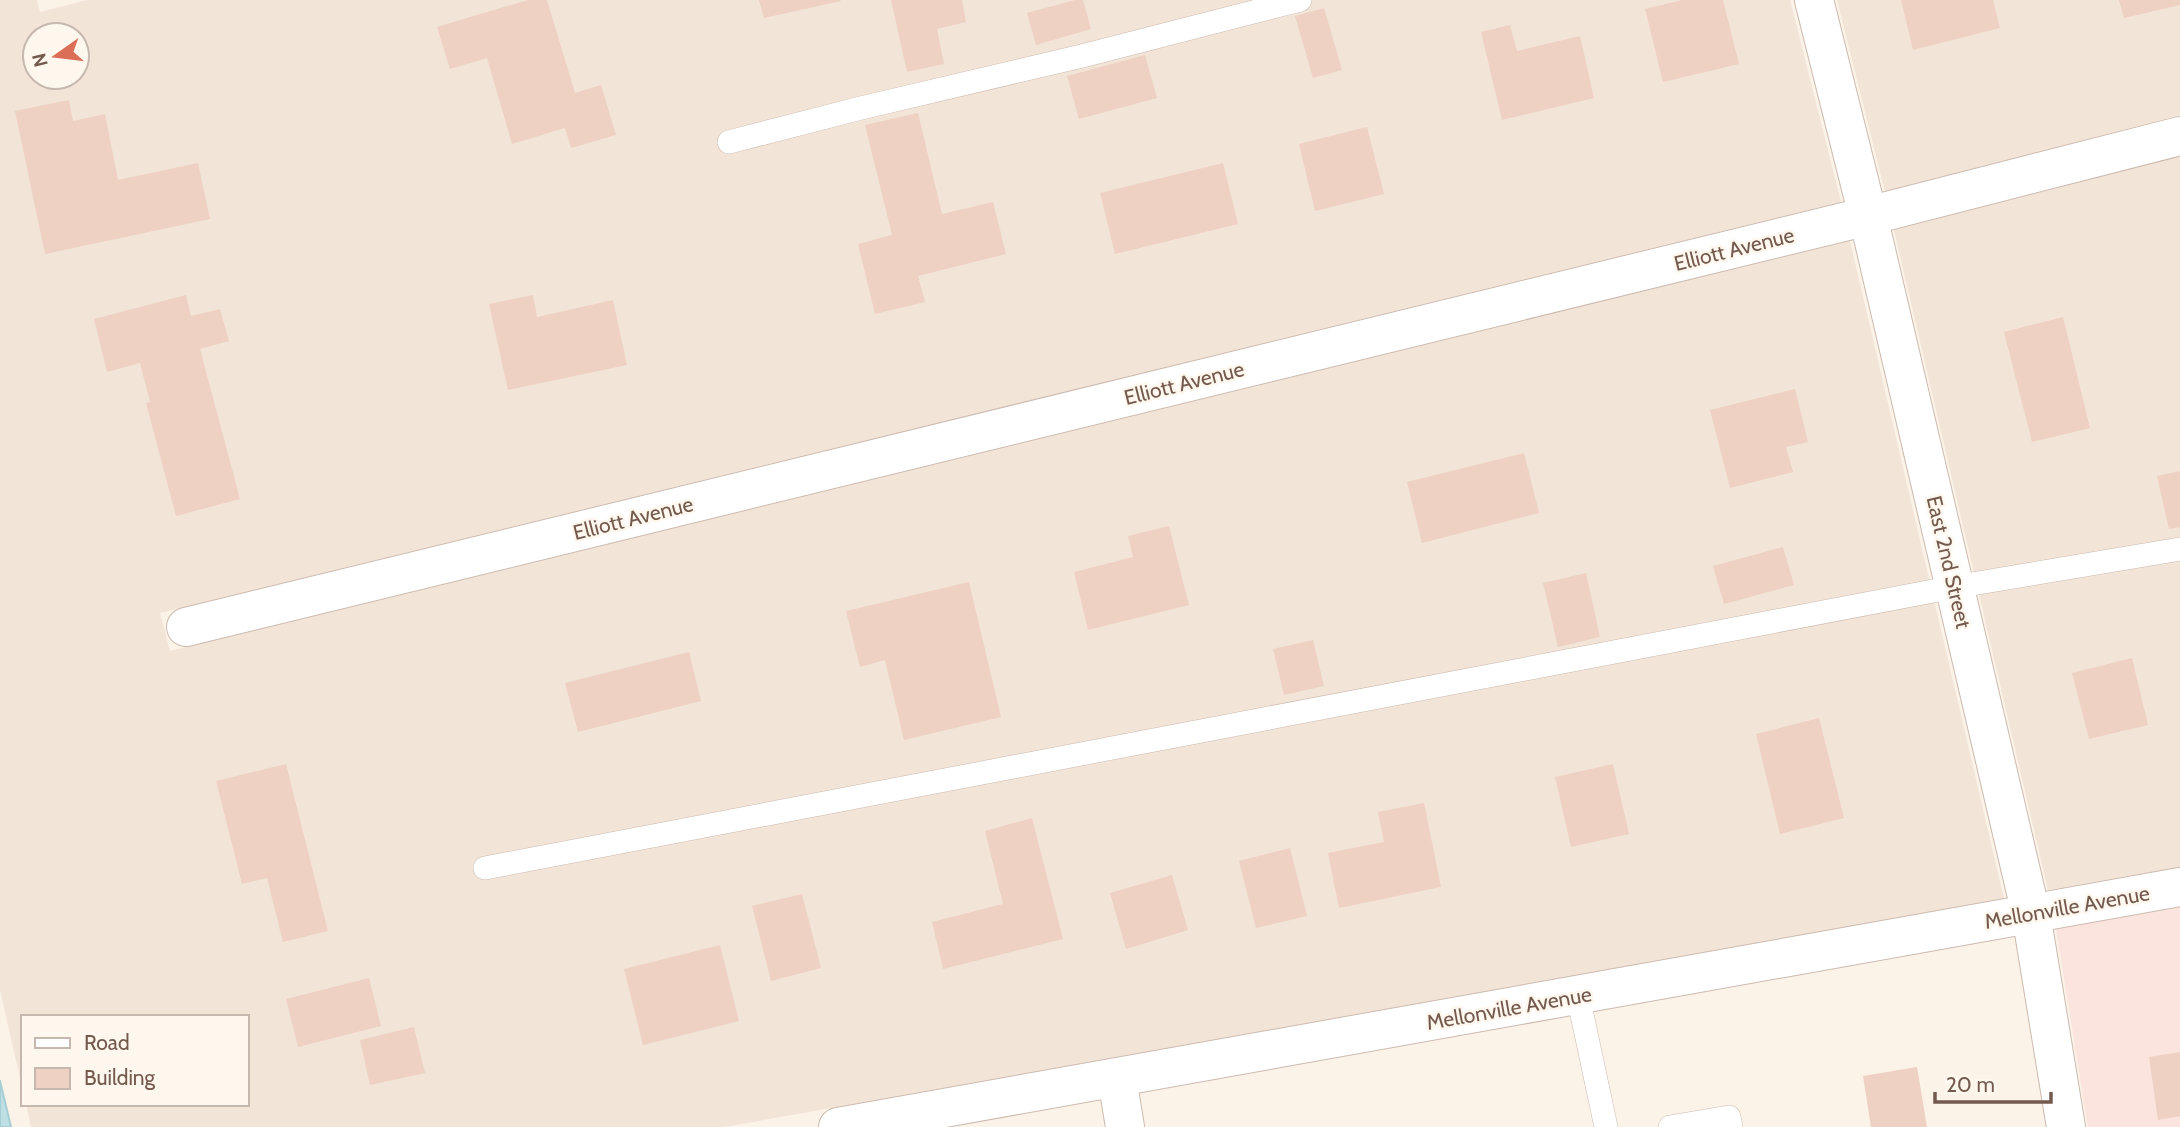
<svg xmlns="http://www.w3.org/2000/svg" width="2180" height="1127" viewBox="0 0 2180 1127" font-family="Cabin,sans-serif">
	<rect width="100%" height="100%" fill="#fbf2e8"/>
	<!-- residential -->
	<g fill="#f2e4d7" fill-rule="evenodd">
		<path d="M0 0H37L40 12 87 0H1790L1841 202 160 613 170 651 1850 241 2004 899 724 1127H31L26 1104H247V1017H23V1091L0 990ZM35 35H77V77H35Z"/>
		<path d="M1837 0H2180V115L1885 192Z"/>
		<path d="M2180 156V867L2048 890 1894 230Z"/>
	</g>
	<!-- commercial -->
	<path fill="#fae4dd" d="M2180 907V1127H2088L2056 929Z"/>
	<!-- water -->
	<path fill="#bedfe3" stroke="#a5cfd4" stroke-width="2" d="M0 1080V1081L11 1127H0Z"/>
	<!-- building -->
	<g fill="#eed1c2">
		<path d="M528 0H547L575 93 601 85 616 135 571 148 565 128 512 144 487 58 450 69 437 27Z"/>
		<path d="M759 0H840L841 1 764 18Z"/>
		<path d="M891 0H962L966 22 937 29 944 64 907 72Z"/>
		<path d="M1075 0H1083L1091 29 1036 45 1027 13Z"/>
		<path d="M1682 0H1723L1739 64 1663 82 1645 9Z"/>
		<path d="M1901 0H1993L2000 28 1913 50Z"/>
		<path d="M2119 0H2180V5L2124 18Z"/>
		<path d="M1324 8 1342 70 1313 78 1295 16Z"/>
		<path d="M1510 25 1517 51 1580 36 1594 98 1502 120 1481 32Z"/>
		<path d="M1145 55 1157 98 1079 119 1067 76Z"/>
		<path d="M69 100 73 121 105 114 118 180 198 163 210 219 45 254 15 111Z"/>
		<path d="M918 113 942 214 993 202 1006 254 918 276 925 302 875 314 858 244 892 235 865 125Z"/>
		<path d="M1367 127 1384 194 1315 211 1299 144Z"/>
		<path d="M1223 163 1238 224 1115 254 1100 193Z"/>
		<path d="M186 295 191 316 220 309 229 341 200 349 240 499 176 516 146 403 150 402 140 363 107 372 94 319Z"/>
		<path d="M533 295 537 317 613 300 627 365 508 390 489 304Z"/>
		<path d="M2063 317 2090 428 2032 442 2004 332Z"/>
		<path d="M1795 389 1808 442 1786 447 1793 472 1730 488 1710 410Z"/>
		<path d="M1524 453 1539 513 1422 543 1407 482Z"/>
		<path d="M2180 471V527L2169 529 2157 476Z"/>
		<path d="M1169 526 1189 605 1088 630 1074 572 1133 557 1128 536Z"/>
		<path d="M1783 547 1794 585 1724 604 1713 566Z"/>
		<path d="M1586 573 1600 637 1558 647 1543 583Z"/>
		<path d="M969 582 1001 717 904 740 885 660 860 667 846 611Z"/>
		<path d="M1313 640 1324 686 1284 695 1273 649Z"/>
		<path d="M689 652 701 701 578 732 565 683Z"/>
		<path d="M2132 658 2148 725 2089 739 2072 673Z"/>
		<path d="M1819 718 1844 818 1780 834 1756 734Z"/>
		<path d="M286 764 328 931 283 942 267 878 242 884 216 781Z"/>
		<path d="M1613 764 1629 834 1571 847 1555 777Z"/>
		<path d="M1424 803 1441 887 1339 908 1328 853 1384 842 1378 812Z"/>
		<path d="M1032 818 1063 939 943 969 932 922 1003 904 985 831Z"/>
		<path d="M1290 848 1307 916 1256 928 1239 861Z"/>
		<path d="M1172 875 1188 930 1126 949 1110 893Z"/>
		<path d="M802 894 821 968 771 981 752 906Z"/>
		<path d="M720 945 739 1021 643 1045 624 969Z"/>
		<path d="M369 978 381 1026 298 1047 286 999Z"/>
		<path d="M414 1027 425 1073 370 1085 360 1040Z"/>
		<path d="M2180 1052V1116L2158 1120 2149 1057Z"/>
		<path d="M1917 1067 1927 1127H1871L1863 1076Z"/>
	</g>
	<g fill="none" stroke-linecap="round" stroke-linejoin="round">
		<defs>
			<g id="service">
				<path d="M729 142 861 108 1082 56 1300 0"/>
				<path d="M485 868 1954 587 2180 549"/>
				<path d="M1578 996 1606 1127"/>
				<path d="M1670 1127 1729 1117 1731 1127"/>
			</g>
			<path id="minor" d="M186 627 1868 216 2180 136"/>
			<g id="tertiary">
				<path d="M1814 0 1868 216 2031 914 2066 1127"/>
				<path d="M1117 1078 1125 1127"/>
				<path d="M838 1127 2180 887"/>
			</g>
		</defs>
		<!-- service casing -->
		<use href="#service" stroke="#ccbaaf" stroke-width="24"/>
		<!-- minor casing -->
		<use href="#minor" stroke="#ccbaaf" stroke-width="40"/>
		<!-- tertiary casing -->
		<use href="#tertiary" stroke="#ccbaaf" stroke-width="40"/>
		<!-- service -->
		<use href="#service" stroke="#fff" stroke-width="23"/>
		<!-- minor -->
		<use href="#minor" stroke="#fff" stroke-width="38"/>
		<!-- tertiary -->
		<use href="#tertiary" stroke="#fff" stroke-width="38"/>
	</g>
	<g text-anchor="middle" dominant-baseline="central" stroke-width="5" stroke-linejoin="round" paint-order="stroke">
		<!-- street labels -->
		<g font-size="21" fill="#73594e" stroke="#fef7ee">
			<text transform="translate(1734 249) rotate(-14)">Elliott Avenue</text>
			<text transform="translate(1184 383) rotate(-14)">Elliott Avenue</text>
			<text transform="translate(633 518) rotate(-14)">Elliott Avenue</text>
			<text transform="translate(1949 562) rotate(77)">East 2nd Street</text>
			<text transform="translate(2067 907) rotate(-10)">Mellonville Avenue</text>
			<text transform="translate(1509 1008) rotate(-10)">Mellonville Avenue</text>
		</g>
	</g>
	<!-- legend -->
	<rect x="21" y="1015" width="228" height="91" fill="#fef7ee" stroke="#c6b8ae" stroke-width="2"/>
	<rect x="35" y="1038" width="35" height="10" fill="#ffffff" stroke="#c6b8ae" stroke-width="2"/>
	<text x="84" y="1050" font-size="21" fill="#73594e">Road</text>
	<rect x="35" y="1068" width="35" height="21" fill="#eed1c2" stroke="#c6b8ae" stroke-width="2"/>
	<text x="84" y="1085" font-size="21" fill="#73594e">Building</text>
	<!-- north arrow -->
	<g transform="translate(56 56) rotate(256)"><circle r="33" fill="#fef7ee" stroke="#c6b8ae" stroke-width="2"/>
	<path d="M0-5L12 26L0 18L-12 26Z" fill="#db6e57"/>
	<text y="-10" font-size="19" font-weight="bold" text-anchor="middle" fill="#73594e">N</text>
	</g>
	<!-- scale -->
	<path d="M1935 1092v10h116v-10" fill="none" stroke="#73594e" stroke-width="3.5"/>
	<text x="1946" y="1092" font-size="21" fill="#73594e" stroke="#fef7ee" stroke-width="5" paint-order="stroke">20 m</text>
</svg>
